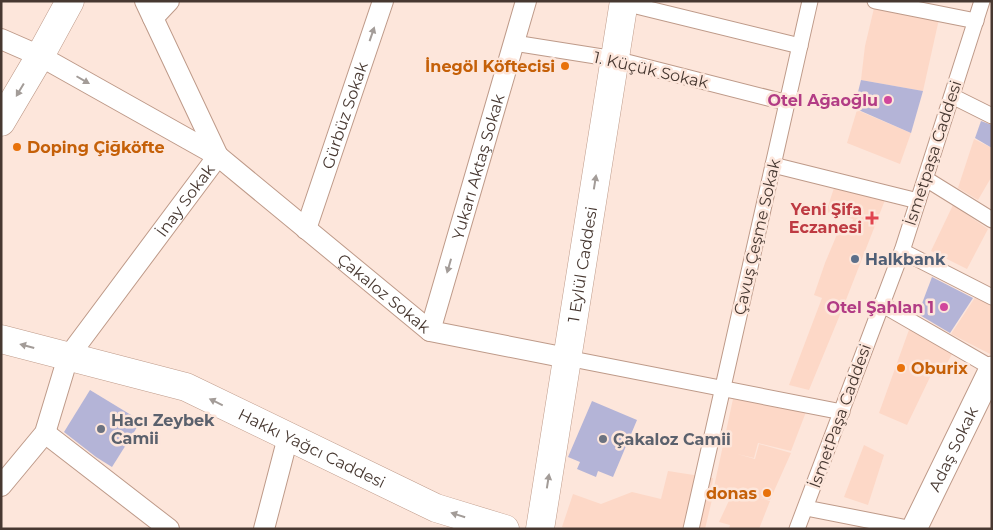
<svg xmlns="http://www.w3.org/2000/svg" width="993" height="530" viewBox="0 0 993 530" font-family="Montserrat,sans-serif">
	<rect width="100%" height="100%" fill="#fde6db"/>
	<!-- built -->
	<g fill="#fdd8c7">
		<path d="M875 4 939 19 923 91 861 80 865 46Z"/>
		<path d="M857 110 911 133 900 164 847 143Z"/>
		<path d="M974 139 992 148V176L978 200 958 188Z"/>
		<path d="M834 188 885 200 844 305 809 390 789 385 822 298 814 295 825 263 838 232 849 234 853 219 826 212Z"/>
		<path d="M953 205 988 229 967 269 931 251Z"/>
		<path d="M976 296 992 304V355L951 334Z"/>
		<path d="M910 327 953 352 940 377 932 373 907 425 879 413Z"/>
		<path d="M733 399 806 412 791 451 758 443 754 458 737 454 755 459 759 444 791 453 770 500 760 498 770 501 759 529H729L730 525 719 522 733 492 715 487 705 529H570L562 527 573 494 601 504 632 492 661 499 668 471 713 478 712 487H714Z"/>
		<path d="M864 445 884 455 868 505 844 497Z"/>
	</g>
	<!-- building -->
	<g fill="#b4b4d7">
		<path d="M861 80 923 91 911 133 854 108Z"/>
		<path d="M981 121 992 125V148L975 138Z"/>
		<path d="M932 277 973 298 950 333 918 314Z"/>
		<path d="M90 390 141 421 112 467 96 457 64 432Z"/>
		<path d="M592 401 637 420 613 477 598 471 596 477 577 469 580 462 568 457Z"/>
	</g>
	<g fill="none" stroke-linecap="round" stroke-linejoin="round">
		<defs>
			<g id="pedestrian">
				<path d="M875 1 976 21"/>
				<path d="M624 3 800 46"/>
				<path d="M514 43 615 59 788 103"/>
				<path d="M952 96 992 116"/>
				<path d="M773 165 918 201"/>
				<path d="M926 179 992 220"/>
				<path d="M902 251 992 297"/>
				<path d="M881 304 992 368"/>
				<path d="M567 358 842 412"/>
				<path d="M806 508 913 529"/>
				<path d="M691 529 810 1"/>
				<path d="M797 529 902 251 982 1"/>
			</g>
			<g id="minor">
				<path d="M153 18 169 1"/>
				<path id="s1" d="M1 39 40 56 218 156 430 331 567 358"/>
				<path id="s2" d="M306 229 383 1"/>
				<path id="s3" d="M430 331 526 1"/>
				<path d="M45 433 169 529"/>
				<path id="s4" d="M1 486 45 433 68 357 218 156 145 1"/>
				<path d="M264 529 288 437"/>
			</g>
			<g id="tertiary">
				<path id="s5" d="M914 529 992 369"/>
			</g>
			<g id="secondary">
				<path d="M1 122 40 56 70 1"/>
				<path id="s6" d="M1 339 186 387 436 508 505 529"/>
				<path id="s7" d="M540 529 624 1"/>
			</g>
		</defs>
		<!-- pedestrian casing -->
		<use href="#pedestrian" stroke="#be9a89" stroke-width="17"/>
		<!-- minor casing -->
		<use href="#minor" stroke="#be9a89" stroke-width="22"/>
		<!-- tertiary casing -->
		<use href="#tertiary" stroke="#be9a89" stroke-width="27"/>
		<!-- secondary casing -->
		<use href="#secondary" stroke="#be9a89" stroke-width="29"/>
		<!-- pedestrian -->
		<use href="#pedestrian" stroke="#fff" stroke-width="15"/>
		<!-- minor -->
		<use href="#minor" stroke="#fff" stroke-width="20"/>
		<!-- tertiary -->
		<use href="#tertiary" stroke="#fff" stroke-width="25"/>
		<!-- secondary -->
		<use href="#secondary" stroke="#fff" stroke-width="28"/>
	</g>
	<!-- one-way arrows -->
	<defs><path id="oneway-solid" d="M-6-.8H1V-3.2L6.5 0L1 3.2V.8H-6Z" transform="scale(1.25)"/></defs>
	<g fill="#a39c98">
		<use href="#oneway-solid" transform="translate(372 34) rotate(-71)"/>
		<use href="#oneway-solid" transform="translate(83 80) rotate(30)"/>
		<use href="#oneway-solid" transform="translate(20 90) rotate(121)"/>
		<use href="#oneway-solid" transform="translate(595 182) rotate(-81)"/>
		<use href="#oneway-solid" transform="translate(449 266) rotate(106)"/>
		<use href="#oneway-solid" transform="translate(27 346) rotate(-165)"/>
		<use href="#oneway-solid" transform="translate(216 402) rotate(-154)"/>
		<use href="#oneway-solid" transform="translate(548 481) rotate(-81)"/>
		<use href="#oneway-solid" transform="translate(458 515) rotate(-163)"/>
	</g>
	<!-- markers -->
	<g fill="#e8710a" stroke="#fde6db" stroke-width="2">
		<circle cx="565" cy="66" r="5"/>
		<circle cx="17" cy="147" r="5"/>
		<circle cx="901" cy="368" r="5"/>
		<circle cx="767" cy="493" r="5"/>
	</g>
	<g fill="#d1479c" stroke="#fde6db" stroke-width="2">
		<circle cx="888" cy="100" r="5"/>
		<circle cx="944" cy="307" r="5"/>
	</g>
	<path fill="#e0444e" stroke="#fde6db" stroke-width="2" d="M869.5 210.5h5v5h5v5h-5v5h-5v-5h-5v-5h5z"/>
	<circle fill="#5c6f8a" stroke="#fde6db" stroke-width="2" cx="855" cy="259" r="5"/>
	<g fill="#6b7280" stroke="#fde6db" stroke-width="2">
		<circle cx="101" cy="429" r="5"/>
		<circle cx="603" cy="439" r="5"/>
	</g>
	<g text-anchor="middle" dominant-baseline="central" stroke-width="5" stroke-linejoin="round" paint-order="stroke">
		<!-- food labels -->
		<g font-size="16" font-weight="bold" fill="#c56008" stroke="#fde6db" text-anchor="end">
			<text x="555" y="66">İnegöl Köftecisi</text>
			<text x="27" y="147" text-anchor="start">Doping Çiğköfte</text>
			<text x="911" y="368" text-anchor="start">Oburix</text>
			<text x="757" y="493">donas</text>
		</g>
		<!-- street labels -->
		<g font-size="16" fill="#473831" stroke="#fde6db">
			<text transform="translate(651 70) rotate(13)">1. Küçük Sokak</text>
			<text stroke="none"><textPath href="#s2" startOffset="120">Gürbüz Sokak</textPath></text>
			<text transform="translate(933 153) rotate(-72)">İsmetpaşa Caddesi</text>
			<text stroke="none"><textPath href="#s3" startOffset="171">Yukarı Aktaş Sokak</textPath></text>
			<text stroke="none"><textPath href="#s4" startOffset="344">İnay Sokak</textPath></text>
			<text transform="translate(757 237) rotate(-77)">Çavuş Çeşme Sokak</text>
			<text stroke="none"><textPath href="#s7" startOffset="268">1 Eylül Caddesi</textPath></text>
			<text stroke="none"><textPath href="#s1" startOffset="462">Çakaloz Sokak</textPath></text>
			<text transform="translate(840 416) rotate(-70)">İsmetPaşa Caddesi</text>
			<text stroke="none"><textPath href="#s6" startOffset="331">Hakkı Yağcı Caddesi</textPath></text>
			<text stroke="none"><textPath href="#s5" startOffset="89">Adaş Sokak</textPath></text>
		</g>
		<!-- hotel labels -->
		<g font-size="16" font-weight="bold" fill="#b23c85" stroke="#fde6db" text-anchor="end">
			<text x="878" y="100">Otel Ağaoğlu</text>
			<text x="934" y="307">Otel Şahlan 1</text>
		</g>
		<!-- health labels -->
		<g font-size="16" font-weight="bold" fill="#be3a42" stroke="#fde6db" text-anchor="end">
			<text x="862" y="209">Yeni Şifa<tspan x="862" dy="18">Eczanesi</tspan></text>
		</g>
		<!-- service labels -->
		<g font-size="16" font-weight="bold" fill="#4e5e75" stroke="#fde6db" text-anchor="start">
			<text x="865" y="259">Halkbank</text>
		</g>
		<!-- worship labels -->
		<g font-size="16" font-weight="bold" fill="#5b616d" stroke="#fde6db" text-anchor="start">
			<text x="111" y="420">Hacı Zeybek<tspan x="111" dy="18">Camii</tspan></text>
			<text x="613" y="439">Çakaloz Camii</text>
		</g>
	</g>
	<!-- border -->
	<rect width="993" height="530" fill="none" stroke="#473831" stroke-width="5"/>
</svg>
